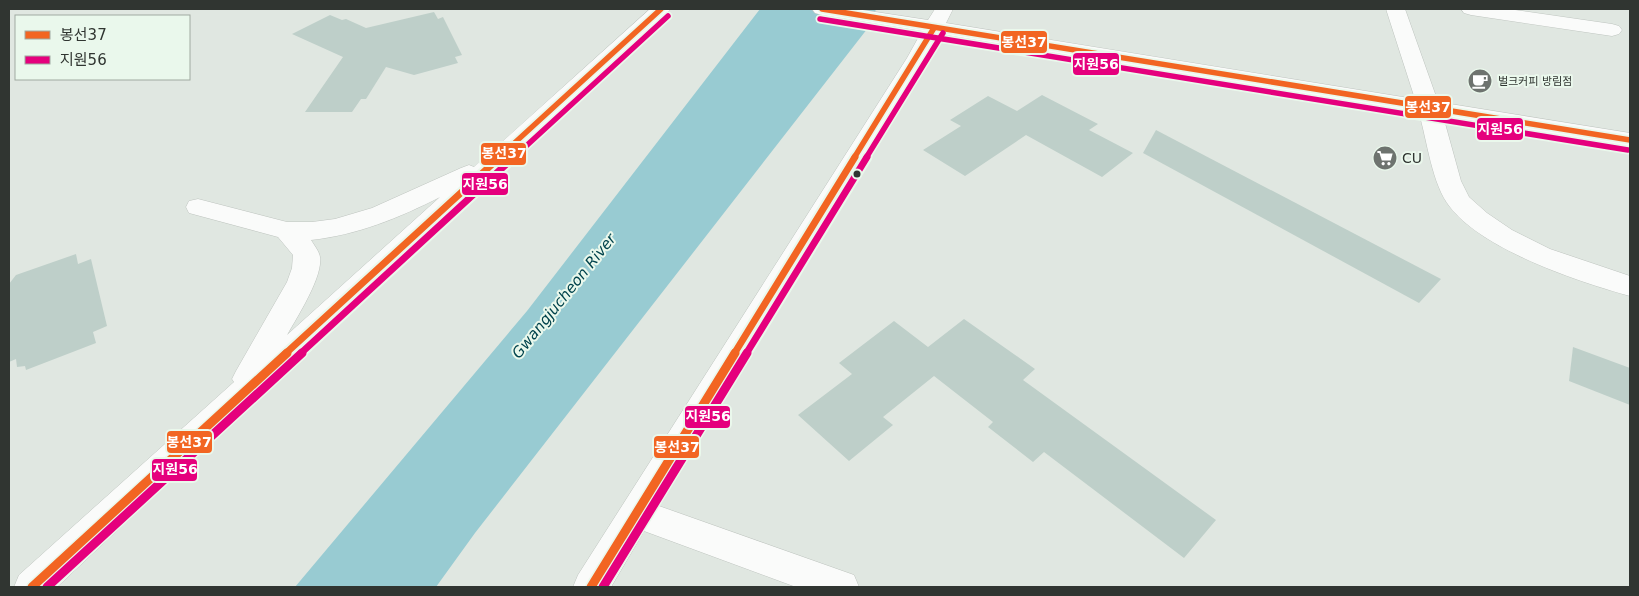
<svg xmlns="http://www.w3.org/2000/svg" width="1639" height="596" viewBox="0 0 1639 596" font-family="'DejaVu Sans','Noto Sans KR',sans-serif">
	<rect width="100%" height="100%" fill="#e0e7e1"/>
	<!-- water -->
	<path fill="#98cbd2" d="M760 9H876L871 24 475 533 436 587H295L527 311Z"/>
	<!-- building -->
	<g fill="#becfc9">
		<path d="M434 12 438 19 443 17 462 55 455 57 458 63 414 75 386 67 366 99H361L352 112H305L343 57 292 34 330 15 342 20 346 19 366 28Z"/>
		<path d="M1042 95 1098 124 1089 130 1133 153 1102 177 1026 135 965 176 923 150 961 126 950 120 988 96 1017 111Z"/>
		<path d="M1156 130 1441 279 1419 303 1143 153Z"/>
		<path d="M76 254 78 264 91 259 107 326 93 332 96 343 26 370 25 366 17 367 16 359 9 362V284L16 275Z"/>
		<path d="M964 319 1035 369 1023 380 1216 520 1184 558 1044 452 1033 462 988 427 993 422 934 376 883 417 893 425 849 461 798 415 852 374 839 363 894 321 928 347Z"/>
		<path d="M1573 347 1630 368V405L1569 381Z"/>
	</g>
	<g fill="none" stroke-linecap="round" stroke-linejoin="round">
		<defs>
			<g id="minor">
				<path d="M650 9H671L57 587H14L19 575 234 382 232 379 236 371 287 282 292 268 293 255 278 237 189 213 186 207 189 201 198 199 287 222H312L335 219 372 208 461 168 469 165 474 167ZM440 197 287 335C297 317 323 277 320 257 319 251 314 245 311 240 357 235 399 218 440 197Z"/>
				<path d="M812 9H856L928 20 935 9H953L946 23 1415 99 1386 9H1405L1438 102 1630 133V147L1443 116 1461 181 1469 197 1487 213 1512 230 1550 249 1630 276V296C1579 282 1483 250 1450 207 1432 185 1427 140 1419 113L940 34 659 506 854 575 859 587H796L644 531 611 587H573L578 575 907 58 922 31 822 15 815 13Z"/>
				<path d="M1461 9H1508L1612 24 1619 26 1622 30 1619 34 1612 36 1471 15 1464 13Z"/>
			</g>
		</defs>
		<!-- minor casing -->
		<use href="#minor" stroke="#bec4bf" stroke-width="1"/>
		<!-- minor -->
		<use href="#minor" fill="#fafbfa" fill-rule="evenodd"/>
		<defs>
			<g id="bus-1-far2">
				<path d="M822 9 1630 140"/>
				<path d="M498 158 661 9"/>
				<path d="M854 158 934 28"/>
			</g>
			<g id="bus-1-far1">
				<path d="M285 354 500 157"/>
				<path d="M734 354 855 157"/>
			</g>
			<g id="bus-1">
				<path d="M32 587 287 353"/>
				<path d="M591 587 735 353"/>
			</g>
			<g id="bus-2-far2">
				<path d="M820 19 1628 150"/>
				<path d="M513 158 668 16"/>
				<path d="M866 158 943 33"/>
			</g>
			<g id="bus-2-far1">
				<path d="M300 354 514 157"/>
				<path d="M746 354 867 157"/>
			</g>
			<g id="bus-2">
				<path d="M47 587 302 353"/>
				<path d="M603 587 747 353"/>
			</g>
		</defs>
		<!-- bus-1-far2 casing -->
		<use href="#bus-1-far2" stroke="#eaf8ec" stroke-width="9"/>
		<!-- bus-1-far1 casing -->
		<use href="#bus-1-far1" stroke="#eaf8ec" stroke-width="11"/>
		<!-- bus-1 casing -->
		<use href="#bus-1" stroke="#eaf8ec" stroke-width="12"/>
		<!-- bus-2-far2 casing -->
		<use href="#bus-2-far2" stroke="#eaf8ec" stroke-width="9"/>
		<!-- bus-2-far1 casing -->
		<use href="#bus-2-far1" stroke="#eaf8ec" stroke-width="11"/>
		<!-- bus-2 casing -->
		<use href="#bus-2" stroke="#eaf8ec" stroke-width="12"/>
		<!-- bus-1-far2 -->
		<use href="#bus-1-far2" stroke="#f26522" stroke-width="5.5"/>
		<!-- bus-1-far1 -->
		<use href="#bus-1-far1" stroke="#f26522" stroke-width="7"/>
		<!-- bus-1 -->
		<use href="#bus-1" stroke="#f26522" stroke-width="9"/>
		<!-- bus-2-far2 -->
		<use href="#bus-2-far2" stroke="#e5007d" stroke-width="5.5"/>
		<!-- bus-2-far1 -->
		<use href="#bus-2-far1" stroke="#e5007d" stroke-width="7"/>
		<!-- bus-2 -->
		<use href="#bus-2" stroke="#e5007d" stroke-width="9"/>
	</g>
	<!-- icons -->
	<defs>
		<symbol id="cafe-disc" viewBox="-11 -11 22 22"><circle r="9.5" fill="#6e736f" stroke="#eaf8ec"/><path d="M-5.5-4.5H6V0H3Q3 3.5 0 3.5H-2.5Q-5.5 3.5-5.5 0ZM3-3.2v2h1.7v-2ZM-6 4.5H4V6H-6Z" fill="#fff"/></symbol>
		<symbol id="supermarket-disc" viewBox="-11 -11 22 22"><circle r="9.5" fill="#6e736f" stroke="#eaf8ec"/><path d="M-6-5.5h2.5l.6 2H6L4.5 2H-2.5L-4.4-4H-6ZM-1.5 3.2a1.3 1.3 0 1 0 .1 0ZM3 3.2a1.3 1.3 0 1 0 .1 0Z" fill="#fff"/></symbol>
	</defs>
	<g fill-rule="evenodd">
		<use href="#cafe-disc" x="1466" y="67" width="28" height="28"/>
		<use href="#supermarket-disc" x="1371" y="144" width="28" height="28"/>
	</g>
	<!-- markers -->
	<circle fill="#303531" stroke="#eaf8ec" stroke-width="2" cx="857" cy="174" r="4.5"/>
	<g text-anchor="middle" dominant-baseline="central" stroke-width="4" stroke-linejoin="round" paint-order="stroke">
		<!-- far-poi labels -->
		<g font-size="11" fill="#303531" stroke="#eaf8ec" text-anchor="start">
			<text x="1498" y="81">벌크커피 방림점</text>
		</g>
		<!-- poi labels -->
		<g font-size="14" fill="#303531" stroke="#eaf8ec" text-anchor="start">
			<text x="1402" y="158">CU</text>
		</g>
		<!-- water labels -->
		<g font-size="15" font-style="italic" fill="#00434c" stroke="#eaf8ec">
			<text transform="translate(564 296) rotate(-51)">Gwangjucheon River</text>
		</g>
	</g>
	<g stroke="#eaf8ec" stroke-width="2">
		<rect x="1000" y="30" width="48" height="24" rx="5" fill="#f26522"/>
		<rect x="1072" y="52" width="48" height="24" rx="5" fill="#e5007d"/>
		<rect x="1404" y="95" width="48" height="24" rx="5" fill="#f26522"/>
		<rect x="1476" y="117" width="48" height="24" rx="5" fill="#e5007d"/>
		<rect x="480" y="142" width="47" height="24" rx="5" fill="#f26522"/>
		<rect x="461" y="172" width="48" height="24" rx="5" fill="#e5007d"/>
		<rect x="684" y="405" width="47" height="24" rx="5" fill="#e5007d"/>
		<rect x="166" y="430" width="47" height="24" rx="5" fill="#f26522"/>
		<rect x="653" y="435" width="47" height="24" rx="5" fill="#f26522"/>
		<rect x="151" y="458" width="47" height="24" rx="5" fill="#e5007d"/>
	</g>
	<g font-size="14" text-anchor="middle" font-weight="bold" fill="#fff">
		<text x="1024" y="47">봉선37</text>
		<text x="1096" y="69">지원56</text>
		<text x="1428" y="112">봉선37</text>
		<text x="1500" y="134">지원56</text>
		<text x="504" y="158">봉선37</text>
		<text x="485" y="189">지원56</text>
		<text x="708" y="421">지원56</text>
		<text x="189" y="447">봉선37</text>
		<text x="677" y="452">봉선37</text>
		<text x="175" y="474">지원56</text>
	</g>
	<!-- border -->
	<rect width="1639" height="596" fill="none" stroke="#303531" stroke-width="20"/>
	<!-- legend -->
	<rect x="15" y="15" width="175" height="65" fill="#eaf8ec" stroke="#a0aaa1"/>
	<rect x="25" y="31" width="25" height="8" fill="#f26522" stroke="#a0aaa1"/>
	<text x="60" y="40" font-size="15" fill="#303531">봉선37</text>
	<rect x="25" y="56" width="25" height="8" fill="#e5007d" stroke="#a0aaa1"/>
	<text x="60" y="65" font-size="15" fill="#303531">지원56</text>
</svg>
